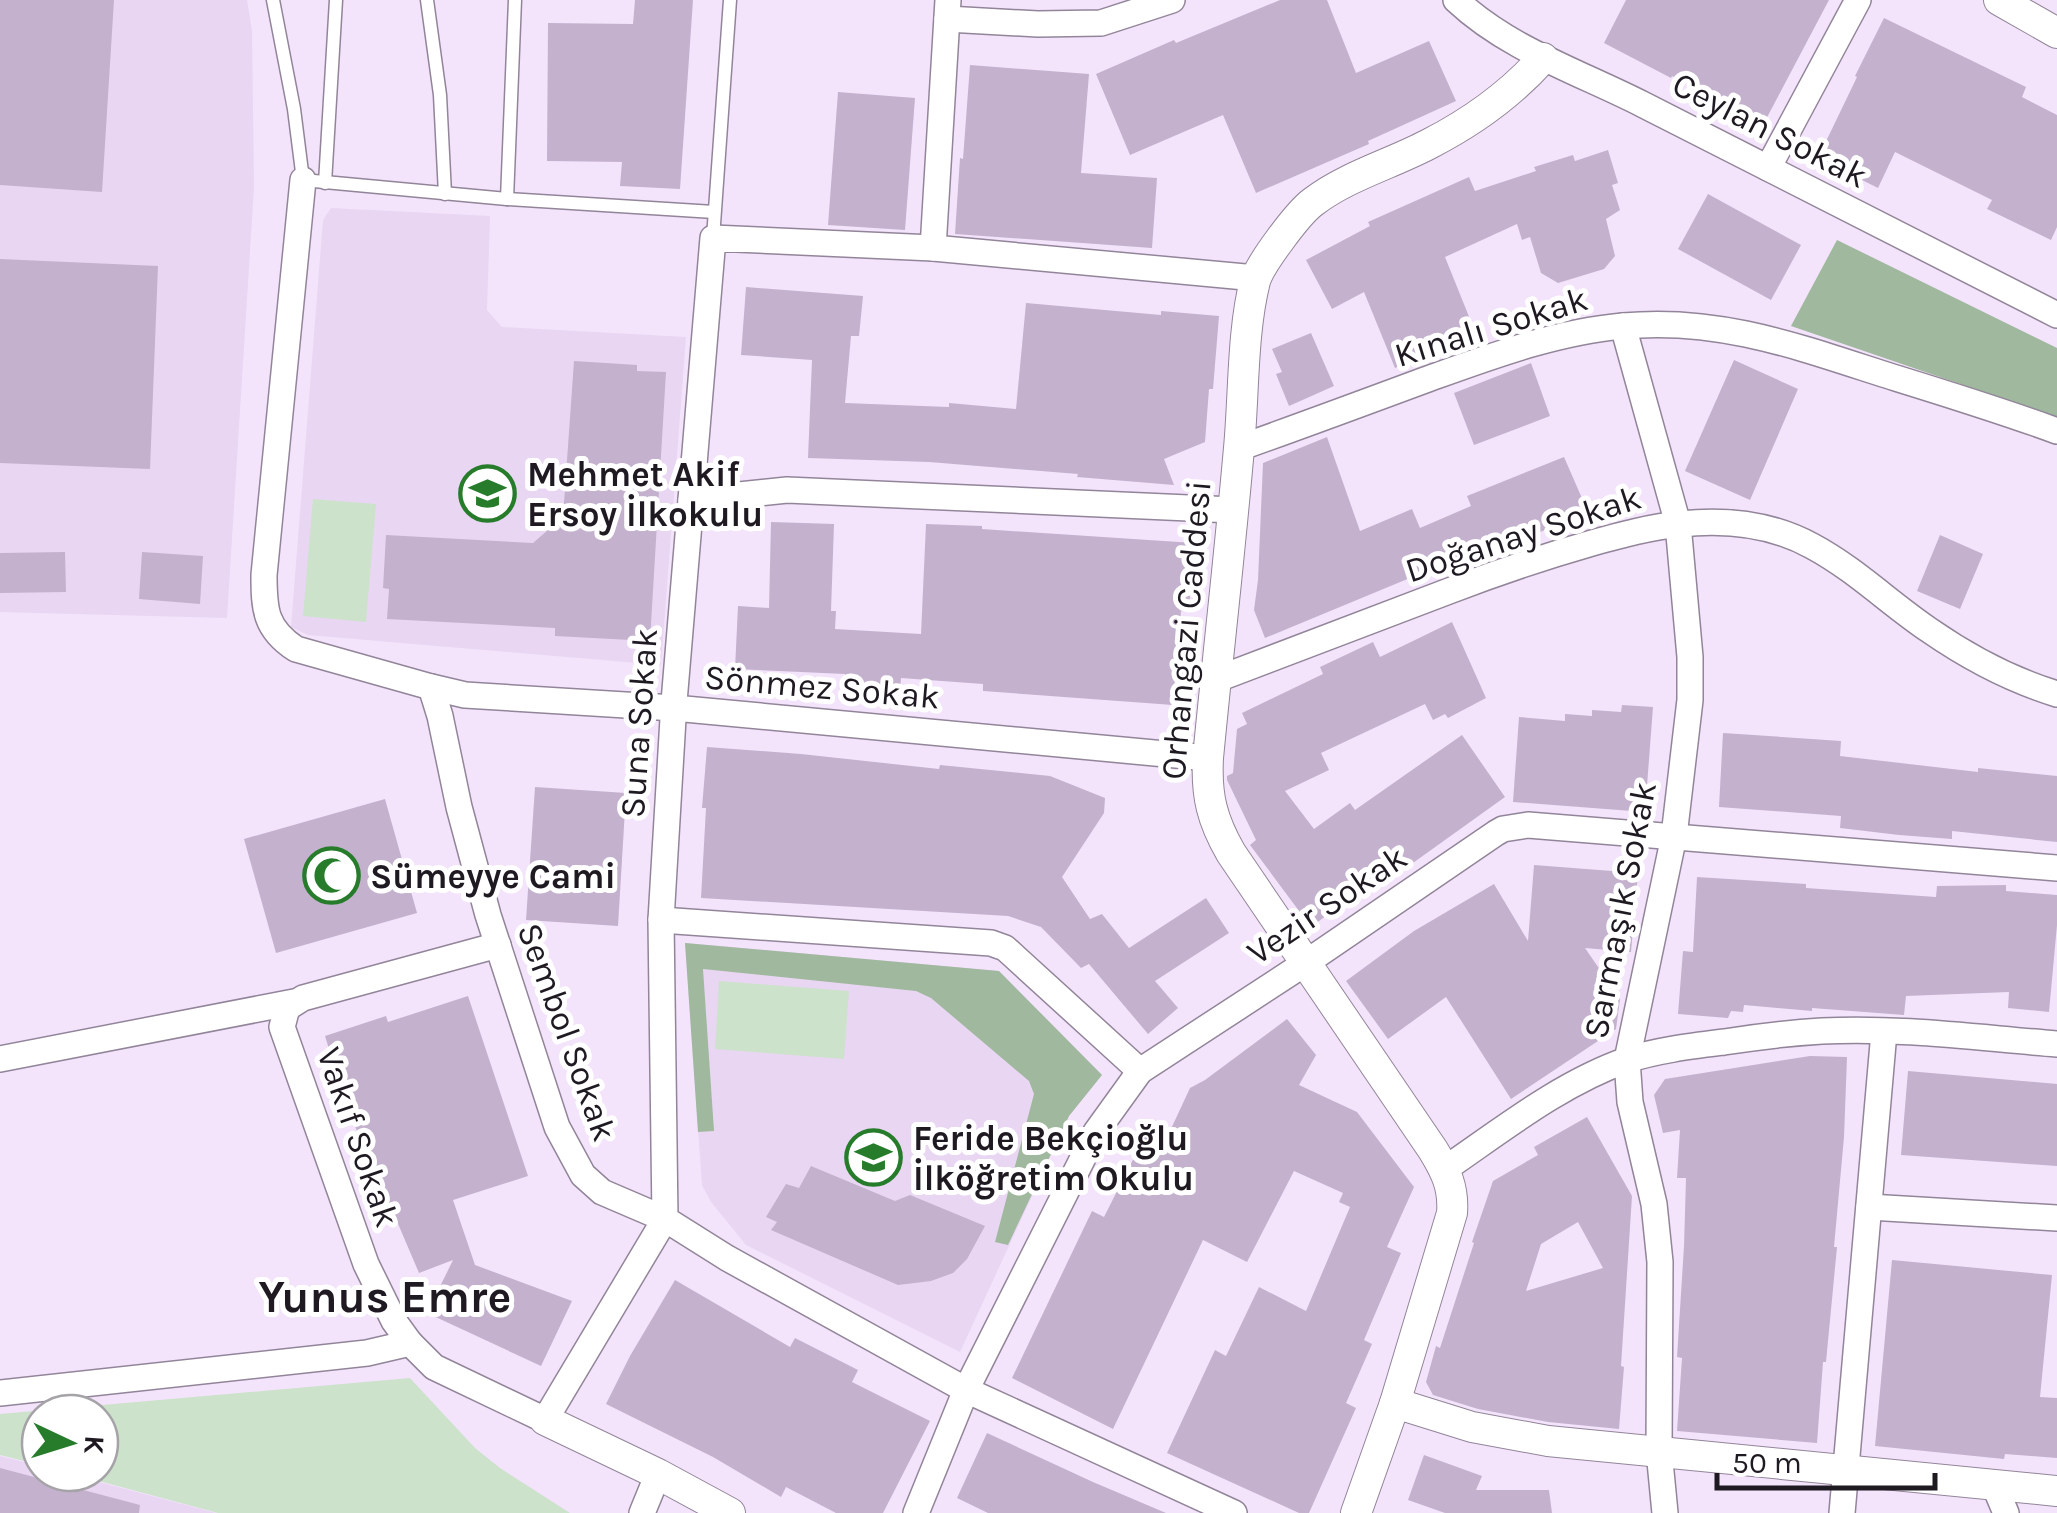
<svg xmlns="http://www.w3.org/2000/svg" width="2057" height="1513" viewBox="0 0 2057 1513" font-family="Karla,sans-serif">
	<rect width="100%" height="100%" fill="#f3e4fb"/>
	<!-- built -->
	<g fill="#e9d6f3">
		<path d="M0 0H247L252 31 254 187 227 618 0 612Z"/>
		<path d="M331 208 490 216 487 310 502 327 686 337 661 665 308 635 291 627 323 220Z"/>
		<path d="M685 943 999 971 1102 1075 1069 1116 960 1352 746 1245 711 1202 702 1185Z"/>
		<path d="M0 1456 40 1466V1473H65L216 1513H0Z"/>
	</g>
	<!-- green -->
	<g fill="#cce2cb">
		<path d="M313 499 376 504 366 622 303 616Z"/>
		<path d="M719 981 849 991 844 1059 715 1049Z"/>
		<path d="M410 1378 475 1448 500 1468 570 1513H218L69 1473H100V1413H40V1465L0 1455V1414Z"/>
	</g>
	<!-- forest -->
	<g fill="#9fb89e">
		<path d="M1837 240 2057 348V417L1791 326Z"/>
		<path d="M685 943 999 971 1102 1075 1069 1116 1008 1245 995 1242 1034 1094 1029 1081 931 998 916 991 703 969 714 1131 698 1132Z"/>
	</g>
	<!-- building -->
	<g fill="#c4b1ce" fill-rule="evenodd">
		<path d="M0 0H114L102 192 0 185Z"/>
		<path d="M635 0H693L680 189 620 186 622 162 547 161 548 23 633 24Z"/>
		<path d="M1280 0H1327L1356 73 1429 41 1456 101 1368 141 1369 144 1256 193 1223 115 1130 155 1096 74 1174 40 1176 43Z"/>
		<path d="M1626 0H1829L1763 125 1672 76 1671 78 1604 43Z"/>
		<path d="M1884 18 2026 87 2022 97 2057 115V227L2051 240 1987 209 1992 200 1895 152 1878 188 1818 158 1857 77 1855 76Z"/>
		<path d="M970 65 1089 74 1081 173 1157 178 1152 248 955 234 960 158 963 159Z"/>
		<path d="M838 92 915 98 905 230 828 225Z"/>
		<path d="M1608 150 1618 183 1612 185 1620 210 1606 219 1615 256 1604 269 1558 283 1541 273 1530 237 1522 240 1517 224 1445 257 1476 334 1395 368 1364 292 1332 309 1306 260 1370 226 1368 222 1469 177 1475 191 1536 171 1534 167 1573 155 1575 161Z"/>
		<path d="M1708 194 1801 245 1771 300 1678 249Z"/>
		<path d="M0 259 158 266 150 469 0 463Z"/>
		<path d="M746 287 863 296 859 336H851L845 403 949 407V403L1016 409 1026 303 1161 315V311L1219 316 1213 389H1209L1205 442 1164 459 1174 485 1077 477 1078 474 929 462 808 458 812 360 741 355Z"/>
		<path d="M1311 333 1334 386 1289 406 1276 374 1282 372 1272 349Z"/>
		<path d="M1734 360 1798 389 1750 500 1685 471Z"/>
		<path d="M574 361 637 365V371L666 372 650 641 555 636V628L387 619 389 589 383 588 386 535 533 543 563 517Z"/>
		<path d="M1531 363 1550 416 1474 445 1454 393Z"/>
		<path d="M1327 437 1360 531 1412 509 1420 528 1471 506 1467 496 1564 457 1588 512 1507 546 1505 541 1488 548 1487 546 1265 638 1254 610 1258 580 1263 463Z"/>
		<path d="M771 522 834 524 831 611H836L835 629 921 634 926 524 982 526V529L1194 543 1189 612 1181 611 1173 705 983 691V684L901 678 900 691 845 687V674L735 669 738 606 769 608Z"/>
		<path d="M1940 535 1983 554 1960 609 1917 591Z"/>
		<path d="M65 552 66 592 0 593V553Z"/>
		<path d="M142 552 203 556 200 604 139 599Z"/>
		<path d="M1452 622 1486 698 1448 718 1445 714 1433 720 1425 704 1321 753 1329 770 1285 791 1314 829 1350 803 1355 810 1462 735 1505 797 1378 888 1373 881 1311 927 1250 845 1256 840 1227 780V776L1233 773 1237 729 1247 724 1242 713 1323 674 1320 667 1373 642 1380 657Z"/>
		<path d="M1622 705 1653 707 1645 812 1513 802 1519 717 1565 721V714L1592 716V710L1621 712Z"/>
		<path d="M1723 733 1841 741 1840 756 1978 772V768L2057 776V842L1952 831V839L1899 835 1840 828 1841 816 1719 807Z"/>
		<path d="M707 747 801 754 939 769 940 765 1050 776 1105 798 1104 813 1062 877 1090 919 1102 914 1129 948 1206 898 1229 933 1155 981 1178 1008 1148 1034 1089 964 1081 968 1041 927 1008 916 701 898 706 808H702Z"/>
		<path d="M535 787 626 793 618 926 526 920Z"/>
		<path d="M385 799 417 913 276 953 244 839Z"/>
		<path d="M1534 865 1638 873 1631 952 1585 948 1620 999 1616 1029 1511 1099 1446 997 1388 1039 1346 981 1414 931 1494 884 1528 941Z"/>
		<path d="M1697 877 1806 884V888L1936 897 1937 886 2006 885V891L2057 895V925L2049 1012 2008 1008 2009 992 1906 996 1904 1015 1812 1008V1011L1744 1005 1743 1012 1731 1011 1728 1018 1678 1014 1683 951 1693 952Z"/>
		<path d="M468 996 528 1176 453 1200 475 1265 572 1301 541 1366 427 1313 453 1260 419 1273 393 1212 386 1214 353 1120H351L325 1036 386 1016 388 1022Z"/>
		<path d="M1287 1019 1316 1055 1299 1085 1357 1112 1414 1187 1387 1247 1401 1253 1364 1340 1372 1344 1346 1403 1356 1408 1309 1513H1299L1167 1453 1215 1350 1226 1356 1259 1287 1306 1311 1350 1207 1339 1202 1343 1193 1294 1171 1247 1262 1203 1240 1113 1429 1012 1378 1092 1211 1104 1217 1152 1122 1170 1131 1190 1088 1205 1080Z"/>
		<path d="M1810 1056 1847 1057 1844 1137 1834 1247H1837L1826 1362H1823L1817 1443 1677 1431 1682 1358 1677 1357 1684 1246 1686 1178H1677L1680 1130 1663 1133 1654 1095 1665 1079Z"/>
		<path d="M1908 1071 2057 1084V1166L1901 1155Z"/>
		<path d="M1587 1117 1632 1196 1621 1366 1624 1367 1619 1429 1548 1422 1478 1409 1433 1395 1426 1382 1436 1346 1440 1348 1474 1243 1472 1242 1493 1181 1538 1155 1534 1147ZM1578 1222 1603 1268 1526 1291 1541 1244Z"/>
		<path d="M811 1166 895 1201 910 1195 985 1226 967 1259 953 1273 931 1281 898 1285 771 1230 777 1222 766 1217 786 1184 799 1188Z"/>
		<path d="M1892 1260 2052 1275 2040 1397 2057 1398V1458L2005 1454 2004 1459 1875 1446Z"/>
		<path d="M675 1280 790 1347 795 1338 858 1370 852 1382 930 1421 883 1513H836L786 1487 781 1497 713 1457 606 1404 630 1356Z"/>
		<path d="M987 1433 1093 1482 1166 1513H988L957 1498Z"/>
		<path d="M1424 1455 1482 1476 1476 1490H1549L1552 1513H1445L1408 1500Z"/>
		<path d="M0 1468 140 1505 139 1513H0Z"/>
	</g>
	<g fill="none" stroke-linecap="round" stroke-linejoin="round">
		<defs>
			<g id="service">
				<path d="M273 0 294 109 303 180 507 199 714 212"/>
				<path d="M427 0 440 95 445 194"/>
				<path d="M325 183 336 0"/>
				<path d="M507 199 515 0"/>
				<path d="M713 238 730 0"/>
			</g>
			<g id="minor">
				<path d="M1456 0C1508 49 1579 72 1642 104 1780 174 1918 245 2057 315"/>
				<path d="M947 19 1038 24 1101 23 1172 0"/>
				<path d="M1768 168 1858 0"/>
				<path d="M303 180 264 575C264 609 265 629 296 649L431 687 440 716 459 807 488 915 557 1127 583 1175 602 1192 665 1219 727 1258 966 1390 1234 1513"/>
				<path d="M933 248 948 0"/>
				<path d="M1623 326 1678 524 1690 657V700L1674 836 1627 1060 1630 1102 1654 1204 1660 1262 1659 1451 1665 1513"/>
				<path d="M1239 448C1301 426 1363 403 1425 380 1489 357 1555 332 1623 326 1717 317 1796 346 1883 374 1941 392 2000 410 2057 431"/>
				<path d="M691 500 787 490 1233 510"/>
				<path d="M1215 680C1293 651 1371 621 1449 591 1496 573 1543 557 1592 543 1621 535 1650 527 1680 524 1726 519 1772 524 1812 546 1855 569 1889 603 1929 630 1968 657 2011 680 2057 694"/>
				<path d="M431 687 465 695 674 708 1208 758"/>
				<path d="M661 920 991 943 1005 948 1016 958 1140 1071"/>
				<path d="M498 945 303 998 287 1008 282 1027 366 1264 394 1321 410 1343 434 1367 545 1420 665 1219 661 920 674 702 713 238 933 248 1256 278"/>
				<path d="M0 1059 294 1002"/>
				<path d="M1445 1169C1502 1130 1561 1083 1627 1060 1658 1050 1692 1046 1724 1042 1756 1037 1789 1033 1822 1031 1900 1027 1979 1038 2057 1044"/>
				<path d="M1869 1207 2057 1218"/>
				<path d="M0 1393 367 1353 410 1343"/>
				<path d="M1995 1487 2006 1513"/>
				<path d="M642 1513 658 1474"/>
				<path d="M916 1513 966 1390 1096 1132 1140 1071 1307 962 1496 833 1503 829 1528 825 2057 868"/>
				<path d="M1842 1513 1884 1032"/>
			</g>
			<g id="tertiary">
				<path d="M1999 0 2057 33"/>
				<path d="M1395 1403 1472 1427 1548 1441 2057 1491"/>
				<path d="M545 1420 658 1474 730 1513"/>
				<path d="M1356 1513 1395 1403 1452 1213C1454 1188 1446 1171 1433 1150L1231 853C1212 820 1206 796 1208 758 1218 654 1230 551 1239 448 1244 395 1242 332 1255 281 1260 264 1298 213 1313 202 1347 176 1391 164 1429 144 1472 122 1511 94 1543 58"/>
			</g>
		</defs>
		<!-- service casing -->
		<use href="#service" stroke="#928599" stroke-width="15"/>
		<!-- minor casing -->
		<use href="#minor" stroke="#928599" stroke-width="28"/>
		<!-- tertiary casing -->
		<use href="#tertiary" stroke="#928599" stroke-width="32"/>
		<!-- service -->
		<use href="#service" stroke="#fff" stroke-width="12"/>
		<!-- minor -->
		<use href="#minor" stroke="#fff" stroke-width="25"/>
		<!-- tertiary -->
		<use href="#tertiary" stroke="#fff" stroke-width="30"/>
	</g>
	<!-- icons -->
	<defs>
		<symbol id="school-ring" viewBox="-11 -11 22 22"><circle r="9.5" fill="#fff" stroke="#267c2a" stroke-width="1.5"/><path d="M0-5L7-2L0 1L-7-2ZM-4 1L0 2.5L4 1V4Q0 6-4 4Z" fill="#267c2a"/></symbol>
		<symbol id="mosque-ring" viewBox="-11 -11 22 22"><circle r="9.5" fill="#fff" stroke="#267c2a" stroke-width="1.5"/><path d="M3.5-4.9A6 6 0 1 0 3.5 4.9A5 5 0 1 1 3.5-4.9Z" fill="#267c2a"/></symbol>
	</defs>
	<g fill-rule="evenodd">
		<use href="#school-ring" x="456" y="462" width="63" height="63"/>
		<use href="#mosque-ring" x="300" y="844" width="63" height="63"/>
		<use href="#school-ring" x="842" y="1126" width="63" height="63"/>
	</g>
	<g text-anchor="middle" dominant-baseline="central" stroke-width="10" stroke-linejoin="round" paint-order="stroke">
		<!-- street labels -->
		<g font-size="35" fill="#1f1a22" stroke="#fff">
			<text transform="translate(1770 130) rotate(27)">Ceylan Sokak</text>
			<text transform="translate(1491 327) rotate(-17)">Kınalı Sokak</text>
			<text transform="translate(1523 534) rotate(-18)">Doğanay Sokak</text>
			<text transform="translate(1186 630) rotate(-85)">Orhangazi Caddesi</text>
			<text transform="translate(822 687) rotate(5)">Sönmez Sokak</text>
			<text transform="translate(639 723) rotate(-86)">Suna Sokak</text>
			<text transform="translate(1327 905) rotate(-34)">Vezir Sokak</text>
			<text transform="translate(1620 910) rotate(-79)">Sarmaşık Sokak</text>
			<text transform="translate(567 1032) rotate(70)">Sembol Sokak</text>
			<text transform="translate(358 1137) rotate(71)">Vakıf Sokak</text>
		</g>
		<!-- poi labels -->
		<g font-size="35" font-weight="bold" fill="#1f1a22" stroke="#fff" text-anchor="start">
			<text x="527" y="474">Mehmet Akif<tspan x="527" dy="40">Ersoy İlkokulu</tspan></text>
			<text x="370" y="876">Sümeyye Cami</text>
			<text x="913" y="1138">Feride Bekçioğlu<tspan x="913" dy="40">İlköğretim Okulu</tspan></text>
		</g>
		<!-- district labels -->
		<g font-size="45" font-weight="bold" fill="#1f1a22" stroke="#fff">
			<text x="385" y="1297">Yunus Emre</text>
		</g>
	</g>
	<!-- north arrow -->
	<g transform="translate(70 1443) rotate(94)"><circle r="48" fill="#ffffff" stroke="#a5a3a7" stroke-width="2.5"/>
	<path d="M0-8L18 38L0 25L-18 38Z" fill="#267c2a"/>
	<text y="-15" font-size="28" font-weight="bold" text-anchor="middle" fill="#1f1a22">K</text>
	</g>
	<!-- scale -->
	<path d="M1717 1473v15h218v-15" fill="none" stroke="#1f1a22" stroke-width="5"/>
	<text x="1732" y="1473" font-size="30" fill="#1f1a22" stroke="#ffffff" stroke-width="8" paint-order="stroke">50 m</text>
</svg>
